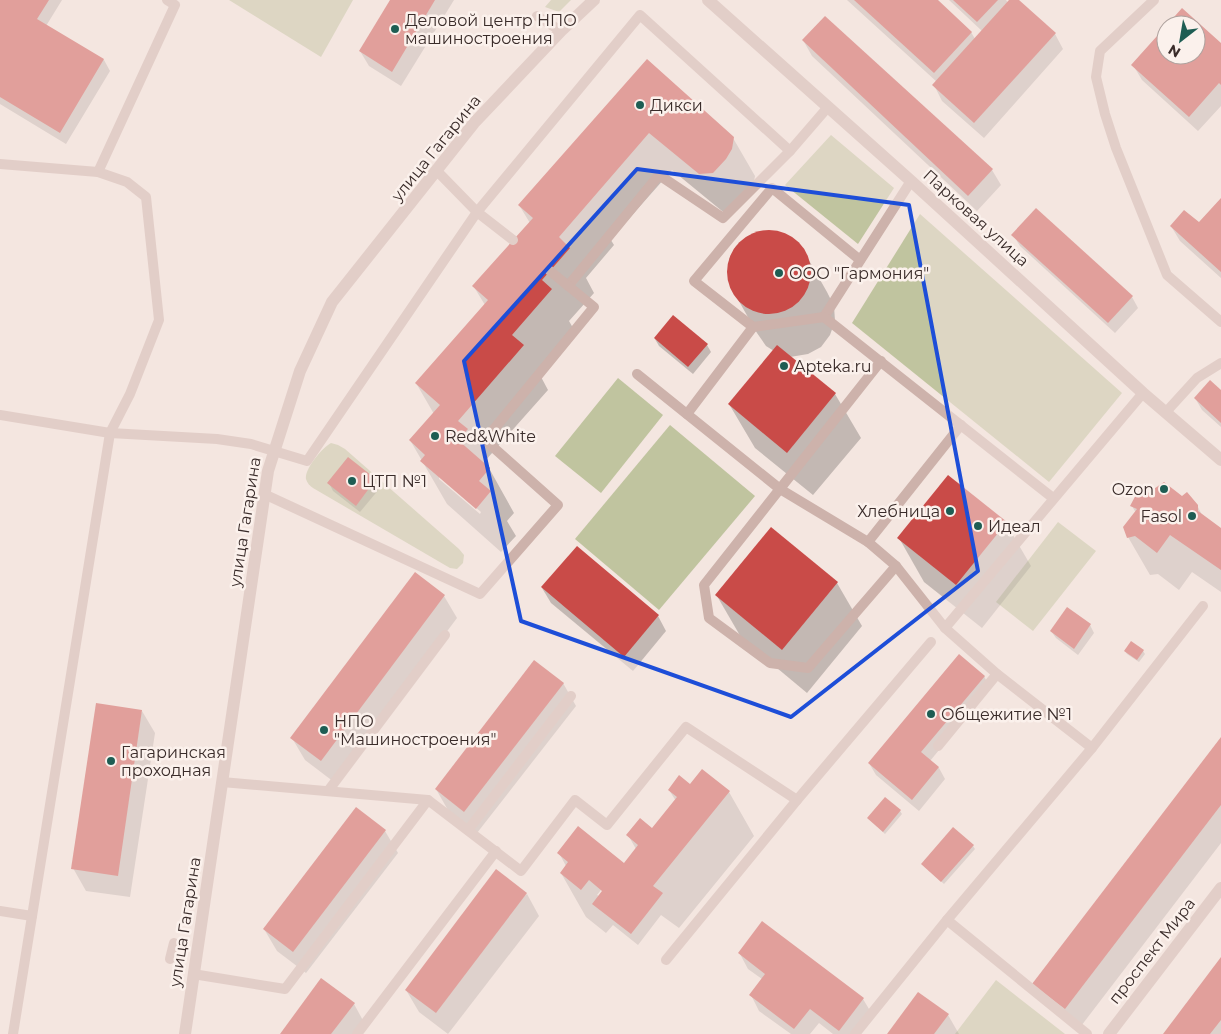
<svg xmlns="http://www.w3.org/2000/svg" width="1221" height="1034" viewBox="0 0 1221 1034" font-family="Montserrat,sans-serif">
	<rect width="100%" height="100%" fill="#f4e6e0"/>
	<!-- green -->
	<g fill="#c0c49f">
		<path d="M229 0H353L321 57Z"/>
		<path d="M551 0H571L559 12 545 7Z"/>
		<path d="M831 135 894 188 858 244 785 185Z"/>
		<path d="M920 214 1122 393 1049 482 852 323Z"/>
		<path d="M618 378 663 415 601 493 555 456Z"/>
		<path d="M670 425 755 496 659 610 575 539Z"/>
		<path d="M331 443 338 445 345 449 459 549 464 555 463 563 457 569 450 568 313 488C310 486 307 483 306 479 304 469 323 447 331 443Z"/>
		<path d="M1058 522 1096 551 1033 631 996 602Z"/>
		<path d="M996 980 1065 1034H955Z"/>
	</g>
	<!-- shadow -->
	<g fill="#0003" fill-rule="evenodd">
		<path d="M0 0H62L46 26 104 60 110 71 66 144 0 104Z"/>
		<path d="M391 0H454L401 86 369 66 360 51Z"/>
		<path d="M847 0H936L971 32 975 39 982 31 949 0H1006L1008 3 1011 0H1017L1055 34 1063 49 984 138 942 101 934 85 937 82Z"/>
		<path d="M1183 10 1221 45V106L1198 131 1142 80 1133 65 1166 28V55H1196V25H1169Z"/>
		<path d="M803 40 992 170 1001 185 977 211 812 56Z"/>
		<path d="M647 61 733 138 755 176 753 187 735 211H722L672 170 612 238 609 237 614 245 586 278 594 293 569 321 576 333 540 375 548 390 485 461 514 513 507 521 516 536 501 552 447 504 410 440 434 414 416 383 485 305 474 287 530 223 519 205ZM439 475 481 512 480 514 439 479Z"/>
		<path d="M1221 200V278L1180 241 1171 226 1199 224Z"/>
		<path d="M762 231 777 232 791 237 802 248 827 292 834 306 835 321 830 335 821 347 808 354 790 357 835 394 861 438 813 495 755 448 729 404 774 351 766 346 757 333 732 289 728 274 729 259 736 246 748 236Z"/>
		<path d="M1013 235 1132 297 1138 308 1115 333 1020 246Z"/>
		<path d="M655 339 707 345 711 352 693 374 659 346Z"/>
		<path d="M1221 391V427L1202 410 1195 398Z"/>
		<path d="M349 459 376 480 380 488 360 512 333 491 329 483Z"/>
		<path d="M1145 497 1182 498 1197 505 1202 515 1221 529V592L1192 572 1179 590 1158 574 1150 575 1128 537 1136 513 1132 506Z"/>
		<path d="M1006 523 1031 566 982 628 924 582 899 538Z"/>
		<path d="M415 574 444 596 457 618 334 782 305 760 292 738Z"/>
		<path d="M837 583 862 626 807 693 742 639 717 596Z"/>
		<path d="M542 588 658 616 666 631 633 671 551 603Z"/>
		<path d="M1090 625 1094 633 1078 655 1056 638 1051 631Z"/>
		<path d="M1125 651H1143L1145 654 1139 662 1127 654Z"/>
		<path d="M984 676 990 688 930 761 939 768 945 779 919 811 876 775 869 763Z"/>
		<path d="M563 683 576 706 477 833 449 812 436 789Z"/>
		<path d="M142 711 155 733 130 897 86 891 73 868Z"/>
		<path d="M1221 739V843L1078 1030 1033 984Z"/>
		<path d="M690 786 729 792 754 836 679 928 661 915 638 945 613 925 606 933 586 917 561 873 566 866 559 853 624 865 636 849 628 835 652 830 676 801 669 790ZM612 876 599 896 597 895Z"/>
		<path d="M900 811 902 814 885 834 868 818Z"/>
		<path d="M385 831 398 853 306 973 277 951 264 929Z"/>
		<path d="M973 846 975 849 944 884 922 864Z"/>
		<path d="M527 894 539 916 448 1034 419 1012 406 990Z"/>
		<path d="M740 954 863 999 872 1014 857 1034H833L819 1023 810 1034H791L759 1011 751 995 762 979 748 969Z"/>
		<path d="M1221 959V1034H1164Z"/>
		<path d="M354 1004 366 1026 360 1034H281Z"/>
		<path d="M948 1015 959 1034H888Z"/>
	</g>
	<!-- building -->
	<g fill="#c94b48">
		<path d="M0 0H49L37 19 104 59 60 133 0 97Z"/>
		<path d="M390 0H435L392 72 359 51Z"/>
		<path d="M854 0H938L972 32 934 73Z"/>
		<path d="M953 0H998L977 22Z"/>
		<path d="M1009 0H1019L1056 33 974 123 932 85Z"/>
		<path d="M1182 8 1221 43V85L1219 83 1189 117 1131 65 1166 26V55H1196V25H1167Z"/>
		<path d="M825 16 993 169 968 196 802 40Z"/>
		<path d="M647 59 734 137 732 149 726 159 713 173 699 174 649 133 559 237 570 248 542 280 552 289 512 335 524 345 458 421 468 429 458 440 490 468 479 481 491 491 476 509 420 461 425 455 409 440 440 405 415 383 488 300 472 286 533 218 518 205Z"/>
		<path d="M1221 198V272L1170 226 1184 210 1199 222Z"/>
		<path d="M1036 208 1133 296 1108 323 1011 235Z"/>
		<circle cx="769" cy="272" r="42"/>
		<path d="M673 315 708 344 688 367 654 338Z"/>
		<path d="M777 345 836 393 787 453 728 404Z"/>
		<path d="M1210 380 1221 390V423L1194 398Z"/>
		<path d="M348 457 376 479 356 506 327 483Z"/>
		<path d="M948 475 1007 522 956 585 897 538Z"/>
		<path d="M1164 482 1182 496 1187 492 1198 505V511L1221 528V570L1170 535 1157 553 1135 536 1127 538 1123 527 1137 509 1130 506 1138 491 1145 495Z"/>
		<path d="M771 527 838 582 782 650 715 595Z"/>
		<path d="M577 546 659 615 624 657 541 587Z"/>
		<path d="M415 572 445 595 321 761 290 738Z"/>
		<path d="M1067 607 1091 624 1074 649 1050 631Z"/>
		<path d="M1131 641 1144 650 1137 660 1124 651Z"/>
		<path d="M959 654 985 676 921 752 939 767 912 800 868 763Z"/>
		<path d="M534 660 564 683 464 812 435 789Z"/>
		<path d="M96 703 142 710 118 876 71 869Z"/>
		<path d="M1221 737V805L1065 1009 1032 984Z"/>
		<path d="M702 769 730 791 653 886 663 893 631 934 592 904 602 891 589 880 581 890 560 873 568 862 557 853 578 826 624 863 638 845 626 835 640 818 652 828 677 797 668 790 679 775 690 784Z"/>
		<path d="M885 797 901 810 883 832 867 818Z"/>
		<path d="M356 807 386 830 293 952 263 929Z"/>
		<path d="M953 827 974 845 941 882 921 864Z"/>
		<path d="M496 869 527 893 436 1013 405 990Z"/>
		<path d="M762 921 864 998 839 1031 810 1009 794 1029 749 995 765 974 738 953Z"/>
		<path d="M1221 957V1020L1210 1034H1163Z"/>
		<path d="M321 978 355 1003 331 1034H280Z"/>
		<path d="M918 992 949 1014 934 1034H887Z"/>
	</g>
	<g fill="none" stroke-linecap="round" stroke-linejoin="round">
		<!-- service -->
		<g stroke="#cdb2ab" stroke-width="10">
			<path d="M1154 0 1100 51 1096 77 1105 114 1116 148 1167 275 1221 322"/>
			<path d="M537 16 561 31"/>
			<path d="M0 164 98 172"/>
			<path d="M437 171 477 212 513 240"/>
			<path d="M568 286 659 175 723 218 790 151"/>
			<path d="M824 317 911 181"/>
			<path d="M753 327 694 281 772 188 860 260"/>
			<path d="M881 361 704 585 709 618 770 663 808 668 896 566"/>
			<path d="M637 374 780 489 868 542 896 566 945 628 997 674 1092 748"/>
			<path d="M1166 412 1197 378 1221 363"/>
			<path d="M687 414 753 327 824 317 1053 498"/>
			<path d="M0 415 110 433 217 439 251 444 307 461 477 212 640 15 790 151 828 107"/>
			<path d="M264 494 480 594 558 505 485 440 594 307 550 271"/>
			<path d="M868 542 961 425"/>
			<path d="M945 628 1143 393"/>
			<path d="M938 746 997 674"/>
			<path d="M222 782 428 800 521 871 575 800 607 825 686 727 797 800"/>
			<path d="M328 791 445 635"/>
			<path d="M468 830 571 696"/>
			<path d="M0 911 32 916"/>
			<path d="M947 920 1087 1034"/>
			<path d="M170 959 174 943"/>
			<path d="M666 960 797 800 931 642"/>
			<path d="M193 974 285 989 428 800"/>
			<path d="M13 1034 110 433 130 394 159 320 146 197 127 182 98 172 175 5 167 0"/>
			<path d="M357 1034 496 851"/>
			<path d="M855 1034 947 920 1092 748 1203 606"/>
		</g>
		<!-- minor -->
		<g stroke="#cdb2ab" stroke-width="12">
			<path d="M708 0 911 181 1143 393 1221 460"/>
			<path d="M185 1034 268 471 300 371 332 302 474 123 561 31 594 0"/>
			<path d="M1109 1034 1221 888"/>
		</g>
	</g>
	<!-- marked area -->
	<path d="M0 0H1221V1034H0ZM637 169 909 205 978 571 791 717 521 621 464 361Z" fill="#f4e6e0" fill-opacity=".55" fill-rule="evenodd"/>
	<path fill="none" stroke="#1d4ed8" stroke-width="4" stroke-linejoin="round" d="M637 169 909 205 978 571 791 717 521 621 464 361Z"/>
	<!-- markers -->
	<g fill="#1e5d53" stroke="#fbf1ec" stroke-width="2">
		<circle cx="395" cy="29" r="5"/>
		<circle cx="640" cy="105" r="5"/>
		<circle cx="779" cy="273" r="5"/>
		<circle cx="784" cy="366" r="5"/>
		<circle cx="435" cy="436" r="5"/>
		<circle cx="352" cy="481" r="5"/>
		<circle cx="1164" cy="489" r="5"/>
		<circle cx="950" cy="511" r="5"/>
		<circle cx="1192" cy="516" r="5"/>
		<circle cx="978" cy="526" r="5"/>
		<circle cx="931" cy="714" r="5"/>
		<circle cx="324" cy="730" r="5"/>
		<circle cx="111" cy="761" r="5"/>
	</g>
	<g text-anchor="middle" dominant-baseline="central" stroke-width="5" stroke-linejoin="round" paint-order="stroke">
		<!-- poi labels -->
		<g font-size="16" fill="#3a2c2a" stroke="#fbf1ec" text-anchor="start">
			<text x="405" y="20">Деловой центр НПО<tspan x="405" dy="18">машиностроения</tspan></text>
			<text x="650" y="105">Дикси</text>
			<text x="789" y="273">ООО "Гармония"</text>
			<text x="794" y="366">Apteka.ru</text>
			<text x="445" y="436">Red&amp;White</text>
			<text x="362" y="481">ЦТП №1</text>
			<text x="1154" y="489" text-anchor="end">Ozon</text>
			<text x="940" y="511" text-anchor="end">Хлебница</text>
			<text x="1182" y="516" text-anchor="end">Fasol</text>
			<text x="988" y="526">Идеал</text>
			<text x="941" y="714">Общежитие №1</text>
			<text x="334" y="721">НПО<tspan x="334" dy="18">"Машиностроения"</tspan></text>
			<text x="121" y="752">Гагаринская<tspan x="121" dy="18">проходная</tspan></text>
		</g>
		<!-- street labels -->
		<g font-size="16" fill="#3a2c2a" stroke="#fbf1ec">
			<text transform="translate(436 148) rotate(-51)">улица Гагарина</text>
			<text transform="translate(976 218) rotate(42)">Парковая улица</text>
			<text transform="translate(245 522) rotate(-81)">улица Гагарина</text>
			<text transform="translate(185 922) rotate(-81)">улица Гагарина</text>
			<text transform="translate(1152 951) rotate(-52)">проспект Мира</text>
		</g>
	</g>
	<!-- north arrow -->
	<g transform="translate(1181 40) rotate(211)"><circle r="24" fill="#fbf1ec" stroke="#aea29e"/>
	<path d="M0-4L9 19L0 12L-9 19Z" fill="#1e5d53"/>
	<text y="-8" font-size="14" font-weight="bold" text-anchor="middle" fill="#3a2c2a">N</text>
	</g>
</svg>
